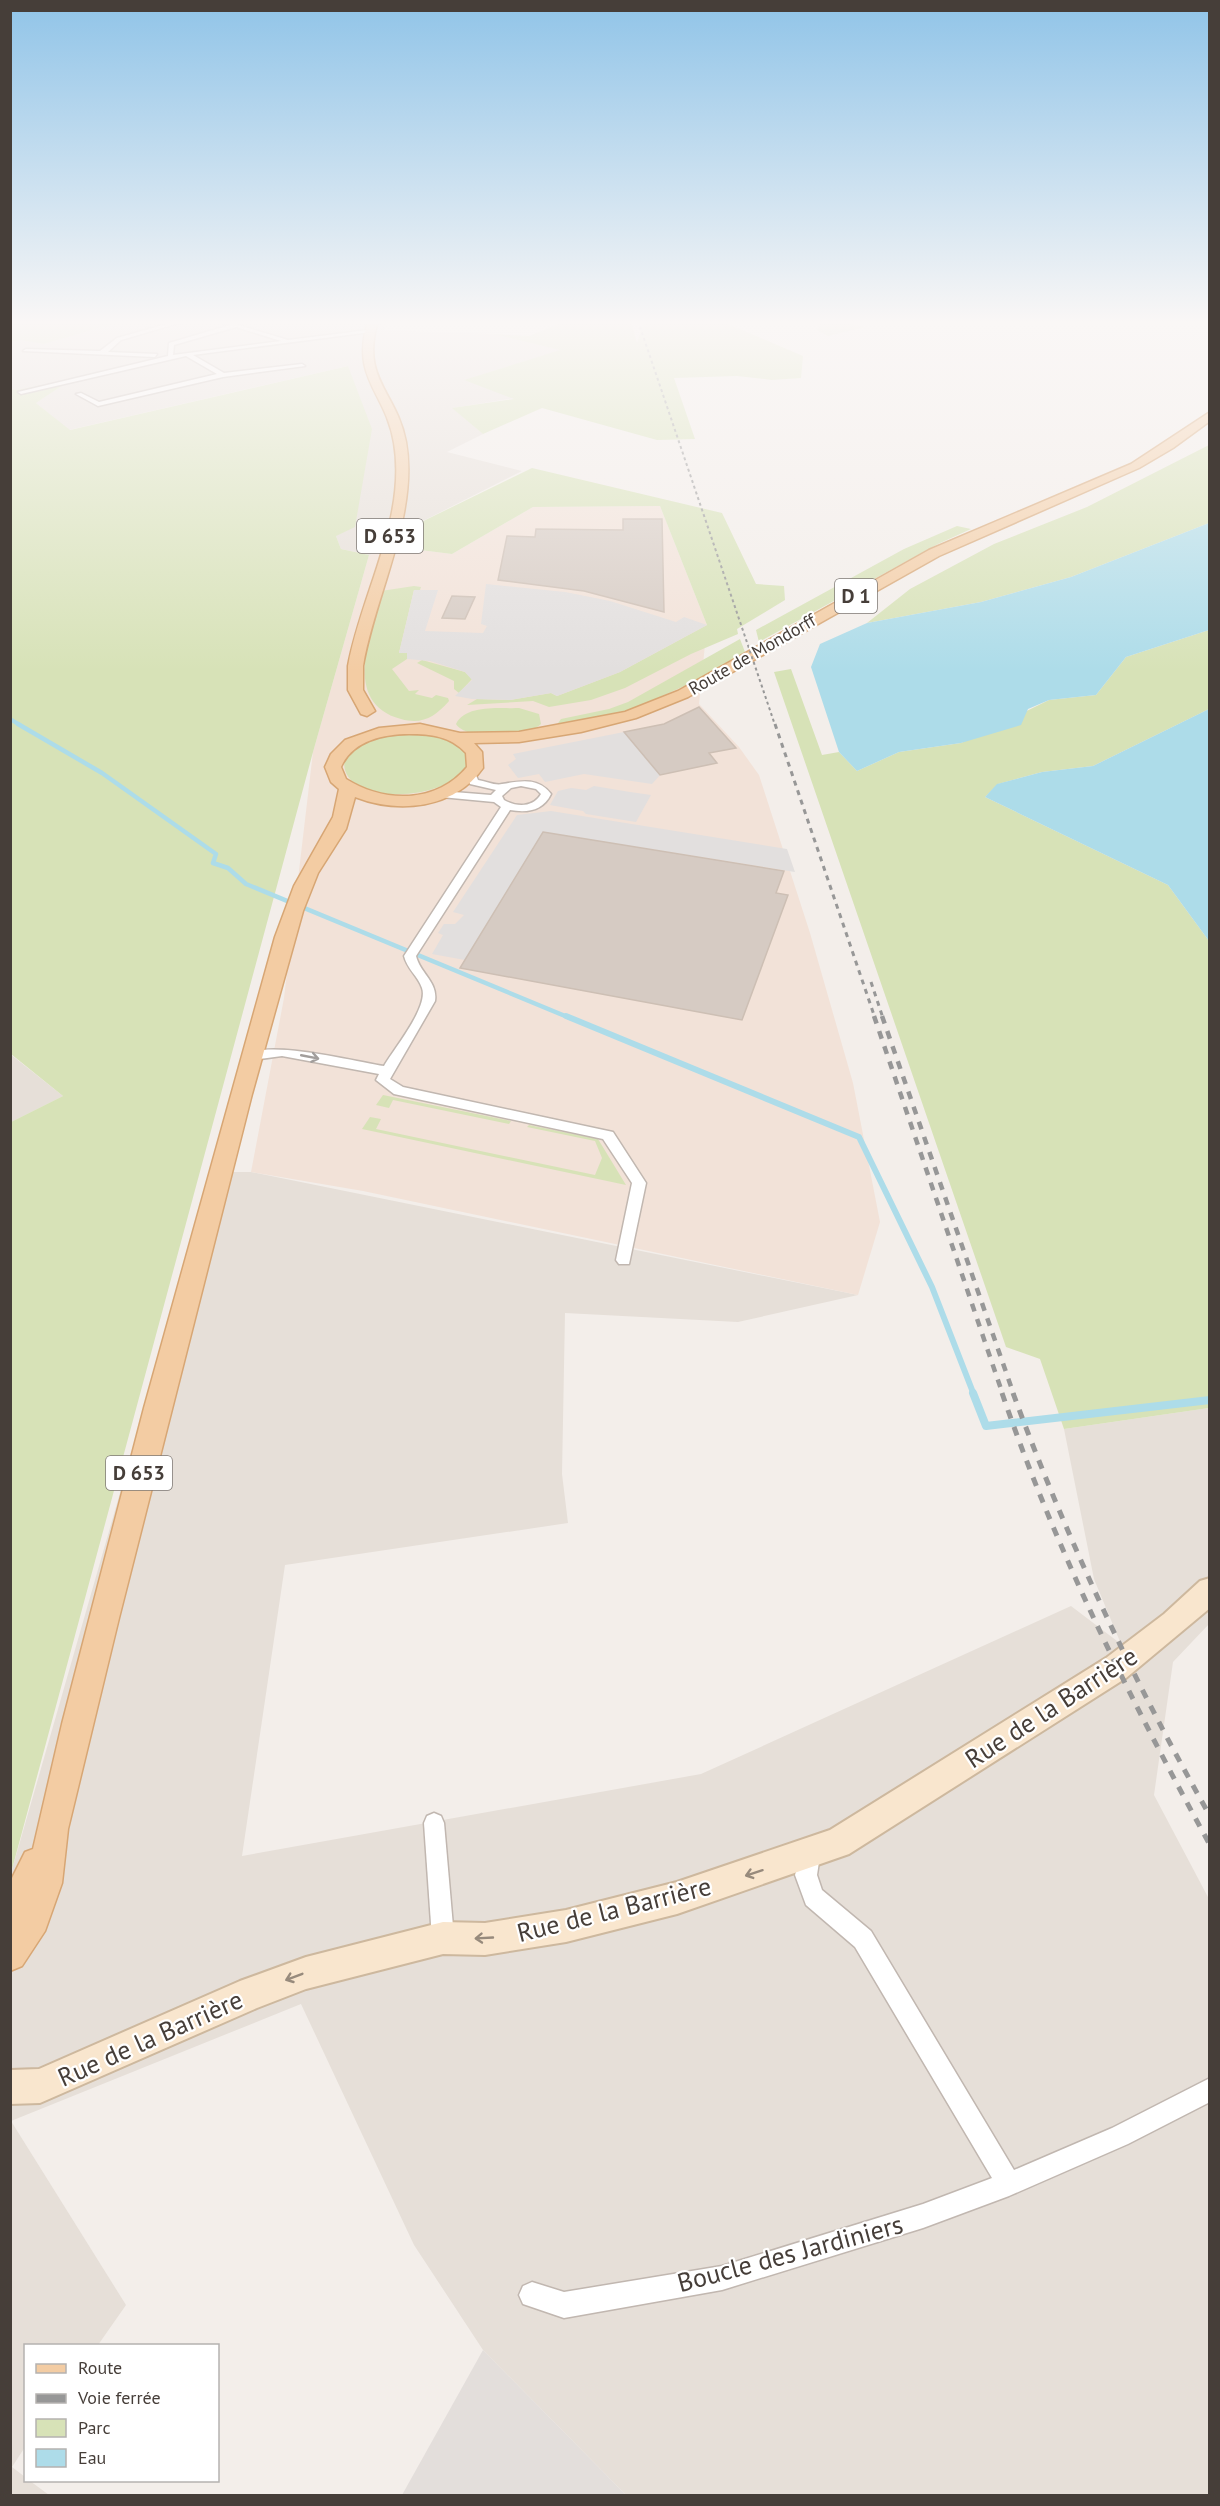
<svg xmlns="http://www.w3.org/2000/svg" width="1220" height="2506" viewBox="0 0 1220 2506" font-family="'PT Sans',sans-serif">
	<rect width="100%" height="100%" fill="#f3eeea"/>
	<!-- residential -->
	<g fill="#e6dfd8">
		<path d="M123 321H385L384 330 493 334 561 350 465 380 515 398 453 408 483 434 447 452 522 471 407 529 404 548 369 555 341 549 336 536 348 366 69 430 36 403 70 380 17 390 11 389 10 342 20 340 44 344Z"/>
		<path d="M10 1054 63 1096 11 1122H10Z"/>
		<path d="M212 1172H251L858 1295 738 1322 565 1313 562 1474 568 1523 285 1565 242 1856 701 1774 1071 1606 1121 1644 1094 1579 1064 1429 1209 1408V1624L1173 1662 1154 1795 1209 1899V2495H626L483 2350 414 2245 301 2004 11 2121V1873Z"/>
		<path d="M11 2121 126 2305 98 2345 26 2346 25 2447 12 2467 25 2477 26 2480 30 2481 49 2495H11Z"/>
	</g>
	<!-- commercial -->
	<path fill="#f2e2d8" d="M660 506 707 625 699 704 739 747 759 775 810 933 853 1083 880 1222 858 1295 363 1191 251 1172 284 998 313 752 369 555 404 548 452 554 533 507Z"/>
	<!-- industrial -->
	<path fill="#e3dedb" d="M483 2350 626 2495H402Z"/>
	<!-- green -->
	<g fill="#d7e2b7">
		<path d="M10 321H123L44 344 20 340 11 342Z"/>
		<path d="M565 321H631L637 343 644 321H721L803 356 801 378 772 380 737 376 674 378 695 439 657 440 542 408 483 434 452 408 514 399 464 380 560 350 493 334 529 336Z"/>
		<path d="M803 321H845L842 322 865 327 828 336 817 330 821 325Z"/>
		<path d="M348 366 372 429 355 527 336 536 341 549 369 555 313 752 11 1873V1122L63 1096 11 1054 10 389 17 390 72 379 36 403 70 430Z"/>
		<path d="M1209 445V523L1071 577 981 602 867 623 910 589 994 544 1087 507Z"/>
		<path d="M532 468 722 513 756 584 784 586 785 600 737 629 738 634 691 654 625 688 591 700 549 707 533 701 467 705 477 699 510 700 551 693 557 696 620 672 707 625 660 506 533 507 452 554 404 548 407 529Z"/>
		<path d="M957 526 971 529 938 544 759 642 756 630 904 549Z"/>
		<path d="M414 586 421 587 420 590H414L399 653H407V659L392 669 409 691 419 690 415 694 432 698 436 695 448 698 449 701C435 717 422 725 401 719 341 703 371 632 381 591Z"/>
		<path d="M1209 630V709L1093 766 1042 772 998 784 985 797 1168 885 1209 941V1408L1064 1429 1040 1359 1006 1347 774 672 791 669 822 755 839 752 857 771 899 752 961 743 1049 700 1096 695 1126 657Z"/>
		<path d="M740 639 745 652 691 683 633 709 556 726 561 719 609 709 628 702Z"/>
		<path d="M422 660 465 672 472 679 459 693 454 689V681L417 663Z"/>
		<path d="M519 708 539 714 541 724C528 737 466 741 456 724 466 704 501 709 519 708Z"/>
		<path d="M412 730 462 743 471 762C451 804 333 808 345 756L371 737Z"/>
		<path d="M383 1095 511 1121 509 1124 393 1100 389 1108 376 1105Z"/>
		<path d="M370 1117 381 1119 376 1129 595 1175 602 1158 595 1141 527 1127 529 1125 598 1139 626 1185 362 1129Z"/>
	</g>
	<!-- parking -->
	<g fill="#e2dfde">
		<path d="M486 584 565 592 610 601 676 622 684 617 707 625 620 672 557 696 551 693 510 700 472 699 455 696 472 680 465 672 430 661 407 659V653H399L414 590H438L425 631 483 633 487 626 481 624Z"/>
		<path d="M624 732 660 775 652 784 584 774 545 782 539 774 518 778 508 765 516 759 513 754Z"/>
		<path d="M594 786 630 792 651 795 636 822 586 814 583 811 550 805 558 791 571 788 586 790Z"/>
		<path d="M551 811 787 849 795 872 543 832 465 960 432 954 443 935 438 933 444 924H455L464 915 453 912 517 815Z"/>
	</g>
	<!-- water -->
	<g fill="#addce9">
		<path d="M1209 523V630L1126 657 1096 695 1049 700 1028 709 1021 725 961 743 899 752 857 771 839 752 811 667 820 644 867 623 981 602 1071 577Z"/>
		<path d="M1209 709V941L1168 885 985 797 997 784 1042 772 1093 766Z"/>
	</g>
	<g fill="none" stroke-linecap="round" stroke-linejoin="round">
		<!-- stream-far3 -->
		<path stroke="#addce9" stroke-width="4" d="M10 719 20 725"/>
		<!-- stream-far2 -->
		<path stroke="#addce9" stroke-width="4.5" d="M18 724 102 773 216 854 213 863 228 868 246 884 570 1018"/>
		<!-- stream-far1 -->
		<path stroke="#addce9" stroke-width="6" d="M566 1016 859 1137 932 1287 974 1395"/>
		<!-- stream -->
		<path stroke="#addce9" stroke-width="8" d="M973 1393 986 1426 1210 1400"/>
	</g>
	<!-- building -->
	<g fill="#d6cbc3" stroke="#cdbfb4" stroke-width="1.5">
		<path d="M623 519H662L664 612 584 591 498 580 507 536 535 537 536 529 623 530Z"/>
		<path d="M452 596 475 597 465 619 442 618Z"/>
		<path d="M699 707 736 748 709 753 717 763 660 775 624 732 664 724Z"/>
		<path d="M543 832 784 871 776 893 788 895 742 1020 460 968Z"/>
	</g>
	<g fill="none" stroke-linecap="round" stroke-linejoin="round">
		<defs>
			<g id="street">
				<path d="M177 321H186L121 340 108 352 157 354 155 357 23 351 26 349 100 351 117 338Z"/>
				<path d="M225 321 288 340 368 330 371 332 193 355 224 373 302 364 305 366 223 377 98 406 76 394 81 393 99 402 217 374 186 356 21 394 18 392 168 356 169 343 230 325 225 323ZM236 327 281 341 173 355 174 345Z"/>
				<path d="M471 772 475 773 478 780C485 781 496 786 502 784 521 781 538 777 551 794 543 811 527 813 510 810L416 956C420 973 438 982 435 1001L390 1079 403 1087 613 1132 646 1183 629 1264H619L616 1260 632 1183 603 1139 394 1094 376 1080 379 1074 282 1056 253 1060 246 1056C263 1038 358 1062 384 1066 393 1050 429 1007 422 988 418 976 407 969 404 956L501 807 494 802 441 797 436 794 441 791 491 795 496 790 470 784 466 775ZM521 786 536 789 541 794C533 808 516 807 504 800L502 796 511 788Z"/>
				<path d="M434 1813 441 1816 444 1823 454 1938 451 1946 443 1949 435 1946 432 1938 424 1823 427 1816Z"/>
				<path d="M810 1845 817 1848 820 1855 817 1875 822 1890 871 1931 1014 2170 1112 2128 1210 2078V2102L1128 2144 1009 2196 923 2228 722 2290 564 2318 523 2304 519 2295 523 2286 532 2282 564 2292 722 2266 923 2204 992 2178 855 1947 806 1905 795 1875 803 1848Z"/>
			</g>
			<path id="secondary" d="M1210 1578V1608L1126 1678 849 1854 677 1914 566 1942 485 1955 443 1954 306 1989 257 2008 40 2103 10 2104V2070L39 2069 240 1981 306 1957 443 1922 485 1923 566 1910 677 1882 830 1830 1106 1658 1164 1614 1200 1581Z"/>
			<g id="primary">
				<path d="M368 321H378C360 379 397 392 406 442 419 514 375 595 363 666V690L375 711 367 716 361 714 348 690V666C361 594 407 518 394 443 386 392 350 379 368 321Z"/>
				<path d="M1210 412V421L1173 448 1139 468 939 556 688 697 636 718 581 732 519 742 474 743 482 752 483 768C454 809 399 814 355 797L346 829 318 873 303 911 252 1094 119 1618 68 1829 62 1883 45 1931 22 1966 10 1971V1882L25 1852 33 1849 62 1724 144 1408 275 937 294 886 333 817 339 789 331 782 325 767 331 754 345 740 379 728 420 724 460 733 519 732 625 712 678 691 929 550 1131 464ZM409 734C431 734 450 736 466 753L467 767C436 804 384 803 346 779L341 767C352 741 383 734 409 734Z"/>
			</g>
		</defs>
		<!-- street casing -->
		<use href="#street" stroke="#c1b7b0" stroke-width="3"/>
		<!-- secondary casing -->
		<use href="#secondary" stroke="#cdb89e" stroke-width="4"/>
		<!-- primary casing -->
		<use href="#primary" stroke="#d7a674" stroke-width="3"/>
		<!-- street -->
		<use href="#street" fill="#fff" fill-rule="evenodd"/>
		<!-- secondary -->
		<use href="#secondary" fill="#f9e6ce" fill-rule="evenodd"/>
		<!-- primary -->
		<use href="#primary" fill="#f3cca3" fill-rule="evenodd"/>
		<!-- rail-far3 -->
		<path stroke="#979797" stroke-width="2" stroke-dasharray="3 3" stroke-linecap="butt" d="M638 321 775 725"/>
		<!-- rail-far2 -->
		<g stroke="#979797" stroke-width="3" stroke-dasharray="5 5" stroke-linecap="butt">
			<path d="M775 724 875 1018"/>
			<path d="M871 982 883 1018"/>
		</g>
		<!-- rail-far1 -->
		<g stroke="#979797" stroke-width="4.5" stroke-dasharray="8 8" stroke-linecap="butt">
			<path d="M874 1016 1003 1395"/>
			<path d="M882 1016 1014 1395"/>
		</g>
		<!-- rail -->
		<g stroke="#979797" stroke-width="5" stroke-dasharray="9 9" stroke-linecap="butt">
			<path d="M1002 1393C1056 1551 1130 1699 1210 1845"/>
			<path d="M1013 1393C1067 1540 1133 1680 1210 1816"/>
		</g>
	</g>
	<!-- one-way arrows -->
	<defs><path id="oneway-shaft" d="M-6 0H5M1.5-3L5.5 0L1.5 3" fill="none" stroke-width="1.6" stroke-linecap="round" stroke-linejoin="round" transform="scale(1.5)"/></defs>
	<use stroke="#a29e9c" href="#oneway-shaft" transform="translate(310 1057) rotate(11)"/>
	<g stroke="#978a7c">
		<use href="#oneway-shaft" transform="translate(754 1873) rotate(162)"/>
		<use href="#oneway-shaft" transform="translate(484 1938) rotate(177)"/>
		<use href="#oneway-shaft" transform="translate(294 1977) rotate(159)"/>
	</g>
	<!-- sky -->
	<linearGradient id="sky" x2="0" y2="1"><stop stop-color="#90c4e8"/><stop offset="0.48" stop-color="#faf7f6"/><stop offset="1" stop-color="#faf7f6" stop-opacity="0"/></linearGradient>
	<rect width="1220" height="672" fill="url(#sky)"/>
	<g text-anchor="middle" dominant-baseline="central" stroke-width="4.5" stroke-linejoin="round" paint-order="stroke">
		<!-- far-street labels -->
		<g font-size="18" fill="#463e39" stroke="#fff">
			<text transform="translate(752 654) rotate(-30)">Route de Mondorff</text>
		</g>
		<!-- shield labels -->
		<g fill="#fff" stroke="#7e7874" stroke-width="1.5">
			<rect x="357" y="519" width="66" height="34" rx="4.5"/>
			<rect x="835" y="579" width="42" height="34" rx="4.5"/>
			<rect x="106" y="1456" width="66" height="34" rx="4.5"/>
		</g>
		<g font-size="20" font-weight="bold" fill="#463e39">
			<text x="390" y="536">D 653</text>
			<text x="856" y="596">D 1</text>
			<text x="139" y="1473">D 653</text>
		</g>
		<!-- near-street labels -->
		<g font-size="26" fill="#463e39" stroke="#fff">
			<text transform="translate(1051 1707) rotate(-33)">Rue de la Barrière</text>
			<text transform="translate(614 1909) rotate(-14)">Rue de la Barrière</text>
			<text transform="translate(150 2038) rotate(-24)">Rue de la Barrière</text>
			<text transform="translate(790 2253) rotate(-15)">Boucle des Jardiniers</text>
		</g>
	</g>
	<!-- border -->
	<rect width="1220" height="2506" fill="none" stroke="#463e39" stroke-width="24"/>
	<!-- legend -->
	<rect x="24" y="2344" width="195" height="138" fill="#ffffff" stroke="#b5b2b0" stroke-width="1.5"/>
	<rect x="36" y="2364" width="30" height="9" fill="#f3cca3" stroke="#b5b2b0" stroke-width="1.5"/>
	<text x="78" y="2374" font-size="18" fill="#463e39">Route</text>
	<rect x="36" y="2394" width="30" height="9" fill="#979797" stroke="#b5b2b0" stroke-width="1.5"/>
	<text x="78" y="2404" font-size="18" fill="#463e39">Voie ferrée</text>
	<rect x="36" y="2419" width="30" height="18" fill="#d7e2b7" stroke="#b5b2b0" stroke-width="1.5"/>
	<text x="78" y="2434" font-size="18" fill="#463e39">Parc</text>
	<rect x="36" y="2449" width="30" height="18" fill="#addce9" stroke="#b5b2b0" stroke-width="1.5"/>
	<text x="78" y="2464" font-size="18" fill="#463e39">Eau</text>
</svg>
